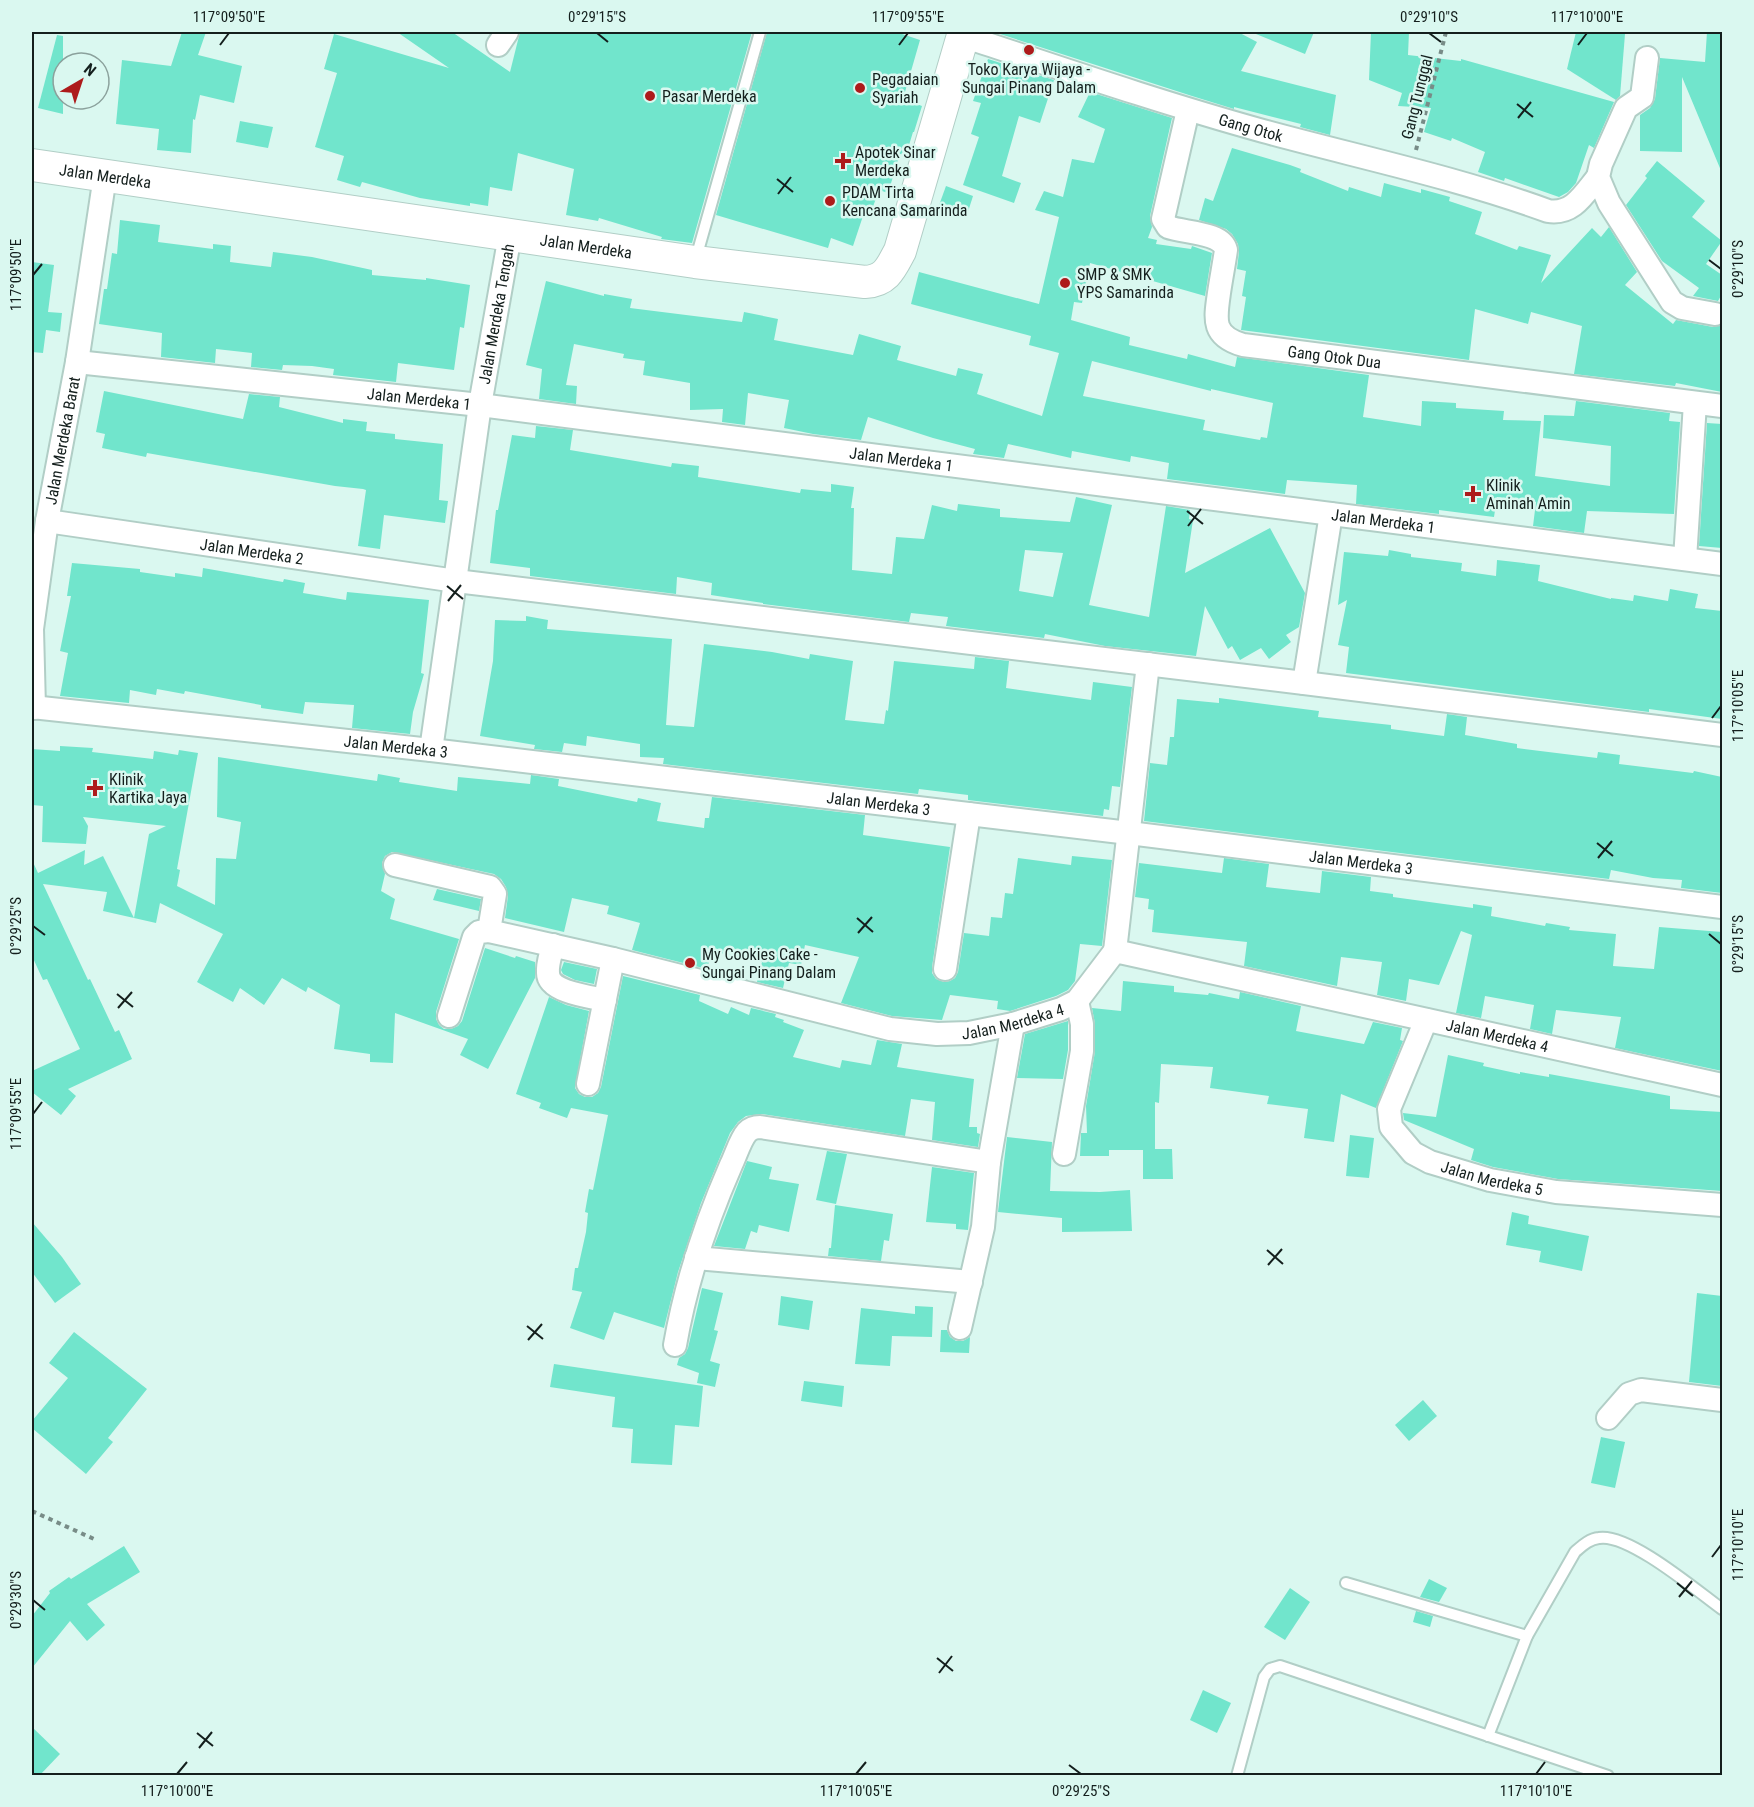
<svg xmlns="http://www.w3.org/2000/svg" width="1754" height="1807" viewBox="0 0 1754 1807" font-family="'Roboto Condensed',sans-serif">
	<rect width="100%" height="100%" fill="#daf8f0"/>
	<!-- building -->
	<g fill="#71e5cc" fill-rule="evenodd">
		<path d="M182 32H206L198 55 242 66 234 103 200 95 195 120 193 119 191 153 157 150 159 129 116 124 122 60 171 66Z"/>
		<path d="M397 32H452L510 72 520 32H752L692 243 661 239 662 237 599 218 598 221 566 215 574 169 518 153 512 191 490 187 488 206 470 203V206L420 198 362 182 360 187 337 180 344 156 315 147 337 73 324 69 334 34 449 68Z"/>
		<path d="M767 32H896L920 40 903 99 922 106 914 132H913L906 155 900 154 888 193 879 190 870 215 864 213 853 246 831 238 828 248 716 215Z"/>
		<path d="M998 32H1238L1257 42 1241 71 1336 95 1330 135 1300 127 1301 124 1234 107V109L1192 96 997 33Z"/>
		<path d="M1251 32H1314L1305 54Z"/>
		<path d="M1371 32H1409L1408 55 1461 61V59L1614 102 1594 148 1589 145 1576 183 1568 192 1559 197 1505 178 1504 181 1478 172 1485 152 1452 138 1451 141 1424 132 1431 108 1398 106 1402 93 1369 80Z"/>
		<path d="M1576 32 1625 34 1620 96 1616 100 1567 69Z"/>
		<path d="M1707 32H1722V173L1682 77V152L1640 151V115L1650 108 1655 99 1660 58 1705 62Z"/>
		<path d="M57 35 63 36V114L38 108Z"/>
		<path d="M988 59 1054 80 1040 123 1019 116 1002 176 1021 183 1014 203 963 185 979 137 971 134 981 103 973 101Z"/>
		<path d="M1090 92 1172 118 1150 216 1152 227 1148 238 1157 240 1156 244 1191 249 1192 246 1212 253 1205 296 1090 263 1082 303 1074 302 1071 320 1130 337 1129 345 1187 359 1188 354 1235 367 1237 357 1369 375 1363 417 1421 426 1422 401 1456 403V408L1504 411 1503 420 1541 421 1535 476 1610 486 1611 446 1543 438 1544 415 1574 416 1576 401 1670 413 1669 421 1680 422 1674 514 1587 511 1584 533 1533 526 1536 502 1497 497 1494 517 1439 510V514L1356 504 1357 485 1287 480 1285 494 1167 479 1169 463 1131 456 1130 462 1072 451 1071 458 1008 444 1004 458 973 454 975 449 933 438 868 417 861 440 813 434 784 428 789 400 748 393 745 425 722 422 723 409 690 410V383L643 375 645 361 623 358 624 354 574 344 566 385 577 386 576 404 539 399 542 369 526 365 546 281 604 296V294L632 299 630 308 742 322 744 312 778 319 774 340 853 355 859 334 901 346 897 360 956 376 958 368 983 374 977 394 1042 416 1059 353 1029 345 1031 336 911 304 919 272 1039 304 1059 217 1035 210 1044 191 1063 197 1072 159 1094 163 1105 129 1078 117ZM1092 361 1211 391V389L1273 403 1267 438 1261 437 1260 440 1203 430 1205 420 1083 396Z"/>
		<path d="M240 121 273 127 268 148 236 142Z"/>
		<path d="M1232 148 1290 165 1301 169 1300 172 1348 191 1349 187 1381 197 1384 183 1421 193V189L1450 197 1449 201 1482 212 1475 234 1517 250 1519 246 1551 255 1541 283 1592 228 1601 237 1609 227 1637 272 1625 285 1673 324 1676 320 1713 327 1722 325V392L1676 383 1675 386 1574 374 1582 326 1531 312 1528 324 1475 309 1469 360 1241 330 1246 297 1242 296 1246 271 1237 269 1239 252 1238 244 1232 234 1226 229 1199 220 1205 198 1213 201Z"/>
		<path d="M1657 161 1705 201 1692 217 1722 241 1706 264 1722 275V294L1718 301 1693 296 1699 288 1662 261 1626 205 1647 178 1645 176Z"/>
		<path d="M946 186 973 196 966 218 938 208Z"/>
		<path d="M120 220 160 225 158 242 213 249V244L231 246 230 262 271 267 273 252 312 257 372 270V275L426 280V278L470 285 464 328 460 327 454 370 398 363 396 382 333 375 334 369 312 366 283 365 282 370 251 367 252 353 216 349 215 363 161 357 162 333 99 324 104 289H107L112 253 117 254Z"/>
		<path d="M32 262 54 265 48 312 62 313 60 332 46 330 43 353 32 352Z"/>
		<path d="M104 391 243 419 249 394 280 397 279 407 343 423V419L367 422 366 431 395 434V439L443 444 439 500 448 501 445 523 384 515 380 549 358 546 366 490 363 489 335 486 147 453 146 457 102 448 105 434 96 432Z"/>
		<path d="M1707 423 1722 424V548L1699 546Z"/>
		<path d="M536 426 573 430 570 450 671 467 672 463 699 466 698 477 800 493 801 489 831 492V484L854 487 851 508H854L852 570 892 574 896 537 924 539 932 505 957 511 958 504 1000 509V517L1070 522 1076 497 1112 505 1089 605 1149 617 1166 506 1190 510 1189 519 1193 520 1185 573 1270 528 1305 593 1299 627 1286 635 1291 642 1269 659 1261 648 1240 660 1232 646 1228 649 1205 606 1196 656 1105 646 1045 634 1044 638 946 626 948 617 911 613 909 622 763 604V603L711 595 712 583 677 577 676 594 530 576V568L490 563 496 510H498L512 435 535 438ZM1025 550 1063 553 1053 597 1019 591Z"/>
		<path d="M1389 550 1411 554V557L1462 563 1461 571 1496 576 1497 560 1540 565 1538 581 1611 599V598L1633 601 1634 595 1668 601 1670 589 1698 594 1695 608 1722 611V719L1649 709V712L1602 706 1346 673 1349 647 1338 645 1347 600 1338 605 1344 552 1388 556Z"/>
		<path d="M72 563 140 569V572L175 577V573L202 577 203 568 283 582 284 579 305 583 303 593 346 600 347 592 429 600 421 673 424 674 413 712 410 734 352 728 354 705 305 702 303 714 261 708V705L185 691 184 694 157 689 156 695 130 690 129 703 60 696 68 653 60 651 71 596H67Z"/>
		<path d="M526 616 548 620 547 629 672 639 666 725 694 727 704 644 772 652 809 659 810 654 853 661 845 720 884 724 886 710 888 711 894 661 974 669 975 657 1009 661 1006 688 1091 700 1093 682 1132 687 1120 787 1112 786 1109 810 1104 809 1103 816 968 800V795L919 789 918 794 663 764 664 758 640 757V744L587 736 586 746 564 743 562 752 534 749 535 745 480 736 493 661 495 620 526 621Z"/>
		<path d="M1219 698 1319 711 1318 717 1391 725V729L1444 736 1447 714 1467 717 1465 735 1517 744V748L1597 758 1598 752 1620 755 1619 764 1693 773 1694 771 1722 777V893L1681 888 1682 880 1653 878 1611 870 1609 879 1144 821 1150 763 1167 765 1170 737H1174L1177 699 1219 703Z"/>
		<path d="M60 746 93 748 92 752 153 759 154 751 178 755 179 750 198 753 177 869 180 870 177 886 215 905 216 858 236 859 241 822 217 817 218 757 377 781 378 774 400 778 399 782 457 791 458 777 530 784 531 775 559 779 558 786 637 802 638 798 661 803 657 821 704 828 705 818H709L712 797 865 815 863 835 950 847 932 967V973L936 979 944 982 950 981 955 978 958 972 964 933 989 936 991 917 1002 918 1005 893 1013 894 1018 858 1071 865 1072 856 1112 860 1102 946 1080 944 1075 981 1068 990 1056 996 1010 1011 997 1009 998 1001 950 995 942 1020 892 1016 841 1003 859 957 805 945 801 965 789 963 783 988 757 982 762 962 712 951 707 969 632 950 640 923 607 914 609 906 572 898 564 932 505 918 508 896 506 887 501 879 494 874 392 852 385 856 382 863 385 874 381 891 395 899 390 919 459 939 436 1012V1019L439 1025 444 1029H451L458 1026 462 1021 485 948 515 958 516 956 535 962V978L488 1069 460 1055 468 1039 395 1013 393 1063 370 1062V1054L334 1049 340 1005 308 987 306 992 282 978 264 1005 240 988 233 1002 197 982 223 934 160 903 156 923 134 918 149 834 166 826 83 817 88 826 86 844 42 842 43 806 32 805V749L60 751Z"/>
		<path d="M85 850 84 865 103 856 134 918 103 911 107 892 43 884 88 980 90 979 115 1032 119 1030 132 1059 68 1089 76 1096 61 1115 32 1092V1071L80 1049 47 979 43 980 32 956V860L38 873Z"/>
		<path d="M1224 858 1269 864 1266 887 1320 893 1322 871 1371 877 1370 891 1393 894V897L1473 908V904L1492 907 1491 916 1545 926 1546 923 1570 927 1569 930 1616 934 1613 966 1654 969 1659 927 1722 932V1071L1615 1048 1621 1017 1556 1010 1552 1034 1530 1029 1534 1005 1485 996 1481 1018 1456 1013 1472 935 1461 931 1439 985 1409 979 1406 1001 1377 995 1382 962 1341 957 1337 986 1244 966 1247 942 1152 932 1154 910 1148 909 1149 899 1135 897 1139 863 1222 873Z"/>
		<path d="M437 889 481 899 479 911 433 900Z"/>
		<path d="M564 962 597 969 594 984 575 980 563 974 561 970Z"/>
		<path d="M623 976 700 995 699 1001 728 1014 731 1007 749 1015 751 1008 776 1014 775 1017 784 1020 783 1022 804 1030 793 1057 840 1068 842 1060 871 1065 877 1040 902 1044 897 1067 974 1079 969 1127H977V1133L980 1134 978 1147 932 1140 935 1102 911 1099 905 1136 762 1114 746 1116 738 1122 730 1133 701 1203 678 1272 664 1328 614 1312 604 1340 570 1328 582 1292 572 1290 575 1268H578L586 1232 588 1213 585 1212 589 1189 593 1190 608 1115 571 1108 567 1118 539 1108 541 1103 516 1094 549 997 566 1005 589 1011 575 1088 579 1094 585 1097H592L598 1093 601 1087Z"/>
		<path d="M1123 981 1174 986V992L1208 995 1209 993 1239 999 1240 992 1301 1006 1296 1031 1364 1044 1373 1022 1402 1028 1400 1040 1403 1041 1376 1108 1341 1094 1334 1142 1304 1138 1308 1109 1267 1104 1269 1096 1210 1088 1213 1067 1161 1064 1159 1103 1155 1102V1149H1172L1173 1179H1143V1150H1109V1156H1080L1081 1133H1087L1086 1106 1095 1051V1024L1092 1008 1121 1011Z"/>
		<path d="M1068 1021V1050L1063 1079 1017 1078 1025 1034Z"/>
		<path d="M1448 1055 1484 1063 1483 1066 1520 1074V1072L1549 1077V1074L1670 1096V1109L1722 1112V1191L1558 1179 1493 1167 1471 1160 1474 1149 1404 1120 1403 1113 1436 1117Z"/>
		<path d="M1350 1135 1374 1138 1369 1178 1346 1176Z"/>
		<path d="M1007 1137 1052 1142 1050 1191 1100 1192 1130 1190 1132 1231 1062 1232V1218L998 1212Z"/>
		<path d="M827 1151 847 1154 836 1204 816 1200Z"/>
		<path d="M747 1161 772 1167 769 1179 799 1184 789 1232 759 1225 757 1233 751 1231 745 1249 714 1246Z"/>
		<path d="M932 1167 974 1173 968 1230 956 1229V1224L926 1222Z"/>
		<path d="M835 1205 893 1214 889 1241 884 1240 881 1261 828 1256 829 1248H831Z"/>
		<path d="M1512 1212 1529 1216 1528 1224 1589 1236 1582 1271 1539 1262 1541 1251 1506 1245Z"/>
		<path d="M32 1222 62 1257 81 1284 55 1303 32 1272Z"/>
		<path d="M702 1288 723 1293 714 1330 718 1331 710 1361 720 1364 715 1387 697 1383 699 1373 677 1365 679 1358 685 1354 688 1348Z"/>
		<path d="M1697 1293 1722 1296V1386L1689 1382Z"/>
		<path d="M781 1296 813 1301 809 1330 778 1325Z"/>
		<path d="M915 1306 933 1307 932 1337 892 1336 890 1366 855 1364 861 1308 915 1314Z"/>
		<path d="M941 1330H947L950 1337 956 1341H963L970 1337 969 1353 940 1352Z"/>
		<path d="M74 1332 147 1389 108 1438 113 1442 86 1474 32 1428V1421L68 1378 49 1363Z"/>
		<path d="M554 1364 703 1386 699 1427 675 1425 672 1465 631 1463 633 1429 612 1427 615 1397 550 1387Z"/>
		<path d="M804 1381 844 1386 842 1407 801 1401Z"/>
		<path d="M1423 1400 1437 1416 1409 1441 1395 1425Z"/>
		<path d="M1601 1437 1625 1442 1615 1488 1591 1483Z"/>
		<path d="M124 1546 140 1572 87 1604 105 1625 87 1641 70 1621 32 1668V1616L50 1593 49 1591 69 1577 71 1579Z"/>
		<path d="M1429 1579 1447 1588 1439 1602 1420 1597Z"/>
		<path d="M1290 1588 1310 1602 1285 1640 1264 1627Z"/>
		<path d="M1416 1611 1433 1616 1430 1627 1413 1622Z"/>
		<path d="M1203 1690 1231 1703 1217 1733 1190 1720Z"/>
		<path d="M32 1727 60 1754 39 1776H32Z"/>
	</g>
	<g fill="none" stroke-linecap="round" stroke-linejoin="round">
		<defs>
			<g id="lane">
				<path d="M696 258 760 32"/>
				<path d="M1346 1583 1527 1636"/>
				<path d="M1488 1736 1527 1636 1575 1552C1582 1546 1589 1539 1599 1538 1629 1533 1697 1591 1722 1609"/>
				<path d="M1237 1776 1264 1677 1270 1669 1280 1666 1608 1776"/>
			</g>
			<g id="street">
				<path id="s1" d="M963 36C1063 69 1162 103 1263 131 1358 157 1455 177 1548 211 1573 215 1584 194 1598 177"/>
				<path d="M498 45 507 32"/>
				<path d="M1647 58 1642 97 1626 108 1601 164 1598 177 1609 203 1672 302 1682 308 1715 314"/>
				<path id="s2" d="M1188 110 1163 219 1168 227C1184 233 1222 232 1226 250 1224 264 1221 279 1219 293 1215 320 1212 336 1243 345L1722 406"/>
				<path id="s3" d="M77 362 480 405 1722 564"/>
				<path id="s4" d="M47 521 456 581 1304 683 1722 735"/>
				<path d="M1685 559 1695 403"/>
				<path d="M1304 683 1331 514"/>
				<path id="s5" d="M32 707 431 750 1129 833 1722 907"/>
				<path id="s6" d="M34 708 32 629 47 521 77 362 105 176"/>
				<path id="s7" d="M431 750 480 405 510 235"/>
				<path id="s8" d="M395 865 490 887 495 894 489 931 613 959 890 1029 937 1034 969 1033 1013 1024 1061 1009 1077 1001 1115 951 1722 1085"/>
				<path d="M553 945C551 954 547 964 548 973 548 992 591 997 605 1000"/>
				<path d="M1115 951 1148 664"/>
				<path d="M945 969 969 814"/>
				<path d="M449 1016 474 937 479 932 489 931"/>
				<path id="s9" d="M1426 1020 1389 1109 1391 1127 1413 1153 1430 1162 1490 1180 1556 1192 1722 1205"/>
				<path d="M588 1084 613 959"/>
				<path d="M1064 1154 1082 1051V1024L1077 1001"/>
				<path d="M696 1258 971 1282"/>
				<path d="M960 1328 983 1227 989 1162 1013 1024"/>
				<path d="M675 1345C686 1282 706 1222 731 1165 736 1155 740 1140 747 1132 751 1128 755 1127 760 1127L989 1162"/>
				<path d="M1608 1418 1629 1394 1641 1390 1722 1400"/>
			</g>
			<g id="secondary">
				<path id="s10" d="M32 165 695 262 865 282C886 281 891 268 900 251L964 32"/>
			</g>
		</defs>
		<!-- lane casing -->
		<use href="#lane" stroke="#b1cec6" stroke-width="14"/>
		<!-- street casing -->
		<use href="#street" stroke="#b1cec6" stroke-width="26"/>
		<!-- secondary casing -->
		<use href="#secondary" stroke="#b1cec6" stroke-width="34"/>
		<!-- path -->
		<g stroke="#788c87" stroke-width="4" stroke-dasharray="4.5 4.5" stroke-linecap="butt">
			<path d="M1416 150 1446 32"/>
			<path d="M32 1511 94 1539"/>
		</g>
		<!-- lane -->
		<use href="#lane" stroke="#fff" stroke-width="10"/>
		<!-- street -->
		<use href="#street" stroke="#fff" stroke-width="22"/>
		<!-- secondary -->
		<use href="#secondary" stroke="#fff" stroke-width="32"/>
	</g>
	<!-- ticks -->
	<path fill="none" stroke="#141f1d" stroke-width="2" d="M597 33 608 42M1429 33 1441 42M220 45 229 33M899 45 908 33M1578 45 1587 33M1517 104 1533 117M1518 118 1531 102M777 179 793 192M778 194 791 177M1709 260 1721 269M33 275 42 264M1187 511 1203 524M1188 526 1201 509M447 586 463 599M448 601 461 585M1712 718 1721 706M1597 843 1613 856M1598 858 1612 841M857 918 873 932M33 926 45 935M858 933 872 917M1709 934 1721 944M117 994 133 1007M118 1008 132 992M33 1114 42 1102M1267 1250 1283 1264M1268 1265 1282 1249M527 1326 543 1339M528 1340 542 1324M1712 1557 1721 1545M1677 1583 1693 1596M1679 1597 1692 1581M33 1600 45 1610M937 1658 953 1671M939 1673 952 1656M197 1733 213 1746M199 1748 212 1732M1069 1765 1081 1774M177 1774 187 1762M856 1774 866 1762M1536 1774 1545 1762"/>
	<!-- markers -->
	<g fill="#ad1b1b" stroke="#daf8f0" stroke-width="2">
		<circle cx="1029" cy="50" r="6"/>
		<circle cx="860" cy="88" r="6"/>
		<circle cx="650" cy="96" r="6"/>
		<path d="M840 152h6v6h6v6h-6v6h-6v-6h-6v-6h6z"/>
		<circle cx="830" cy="201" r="6"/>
		<circle cx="1065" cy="283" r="6"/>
		<path d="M1470 485h6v6h6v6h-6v6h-6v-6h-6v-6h6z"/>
		<path d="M92 779h6v6h6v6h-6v6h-6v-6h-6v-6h6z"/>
		<circle cx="690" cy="963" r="6"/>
	</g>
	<g text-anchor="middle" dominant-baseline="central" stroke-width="5" stroke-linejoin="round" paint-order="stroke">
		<!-- poi labels -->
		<g font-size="16" fill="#141f1d" stroke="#daf8f0" text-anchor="start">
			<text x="1029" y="69" text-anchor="middle">Toko Karya Wijaya -<tspan x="1029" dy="18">Sungai Pinang Dalam</tspan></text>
			<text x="872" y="79">Pegadaian<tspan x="872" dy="18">Syariah</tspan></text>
			<text x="662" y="96">Pasar Merdeka</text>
			<text x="855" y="152">Apotek Sinar<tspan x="855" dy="18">Merdeka</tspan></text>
			<text x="842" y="192">PDAM Tirta<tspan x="842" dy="18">Kencana Samarinda</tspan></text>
			<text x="1077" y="274">SMP &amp; SMK<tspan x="1077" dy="18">YPS Samarinda</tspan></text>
			<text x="1486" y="485">Klinik<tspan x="1486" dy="18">Aminah Amin</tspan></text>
			<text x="109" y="779">Klinik<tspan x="109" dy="18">Kartika Jaya</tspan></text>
			<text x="702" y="954">My Cookies Cake -<tspan x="702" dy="18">Sungai Pinang Dalam</tspan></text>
		</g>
		<!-- street labels -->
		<g font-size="16" fill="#141f1d" stroke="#daf8f0">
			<text transform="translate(1417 97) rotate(-76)">Gang Tunggal</text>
			<text stroke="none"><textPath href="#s1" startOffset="302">Gang Otok</textPath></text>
			<text stroke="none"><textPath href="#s10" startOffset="74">Jalan Merdeka</textPath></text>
			<text stroke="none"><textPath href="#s10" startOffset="560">Jalan Merdeka</textPath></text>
			<text stroke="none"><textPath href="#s7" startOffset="441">Jalan Merdeka Tengah</textPath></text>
			<text stroke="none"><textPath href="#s2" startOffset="388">Gang Otok Dua</textPath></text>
			<text stroke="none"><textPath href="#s3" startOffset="344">Jalan Merdeka 1</textPath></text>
			<text stroke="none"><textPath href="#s6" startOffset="270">Jalan Merdeka Barat</textPath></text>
			<text stroke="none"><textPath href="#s3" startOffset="830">Jalan Merdeka 1</textPath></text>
			<text stroke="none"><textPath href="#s3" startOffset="1316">Jalan Merdeka 1</textPath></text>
			<text stroke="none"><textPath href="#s4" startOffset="207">Jalan Merdeka 2</textPath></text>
			<text stroke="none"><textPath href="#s5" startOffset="366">Jalan Merdeka 3</textPath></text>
			<text stroke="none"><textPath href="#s5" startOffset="852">Jalan Merdeka 3</textPath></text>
			<text stroke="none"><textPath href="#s5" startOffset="1338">Jalan Merdeka 3</textPath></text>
			<text stroke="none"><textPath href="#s8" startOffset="681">Jalan Merdeka 4</textPath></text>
			<text stroke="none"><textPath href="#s8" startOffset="1203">Jalan Merdeka 4</textPath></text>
			<text stroke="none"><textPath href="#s9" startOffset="232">Jalan Merdeka 5</textPath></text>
		</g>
	</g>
	<!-- border -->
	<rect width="1754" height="1807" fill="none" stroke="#daf8f0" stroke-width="66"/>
	<!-- north arrow -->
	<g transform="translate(81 81) rotate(39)"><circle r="28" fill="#daf8f0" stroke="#8ba19c" stroke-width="1.5"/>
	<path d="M0-4.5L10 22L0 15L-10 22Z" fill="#ad1b1b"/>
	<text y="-9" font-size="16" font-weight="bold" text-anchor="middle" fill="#141f1d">N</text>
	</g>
	<rect x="33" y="33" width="1688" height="1741" fill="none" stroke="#141f1d" stroke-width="2"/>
	<g font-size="15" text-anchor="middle" fill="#141f1d">
		<text x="229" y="22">117°09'50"E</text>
		<text x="597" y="22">0°29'15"S</text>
		<text x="908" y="22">117°09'55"E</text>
		<text x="1429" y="22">0°29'10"S</text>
		<text x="1587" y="22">117°10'00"E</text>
		<text transform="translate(1738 269) rotate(-90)" y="5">0°29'10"S</text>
		<text transform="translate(16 275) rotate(-90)" y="5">117°09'50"E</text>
		<text transform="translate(1738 706) rotate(-90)" y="5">117°10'05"E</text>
		<text transform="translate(16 926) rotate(-90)" y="5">0°29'25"S</text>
		<text transform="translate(1738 944) rotate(-90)" y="5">0°29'15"S</text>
		<text transform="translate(16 1114) rotate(-90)" y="5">117°09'55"E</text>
		<text transform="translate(1738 1545) rotate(-90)" y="5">117°10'10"E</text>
		<text transform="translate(16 1600) rotate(-90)" y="5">0°29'30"S</text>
		<text x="177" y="1796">117°10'00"E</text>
		<text x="856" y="1796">117°10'05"E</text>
		<text x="1081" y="1796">0°29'25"S</text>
		<text x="1536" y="1796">117°10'10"E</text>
	</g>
</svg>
